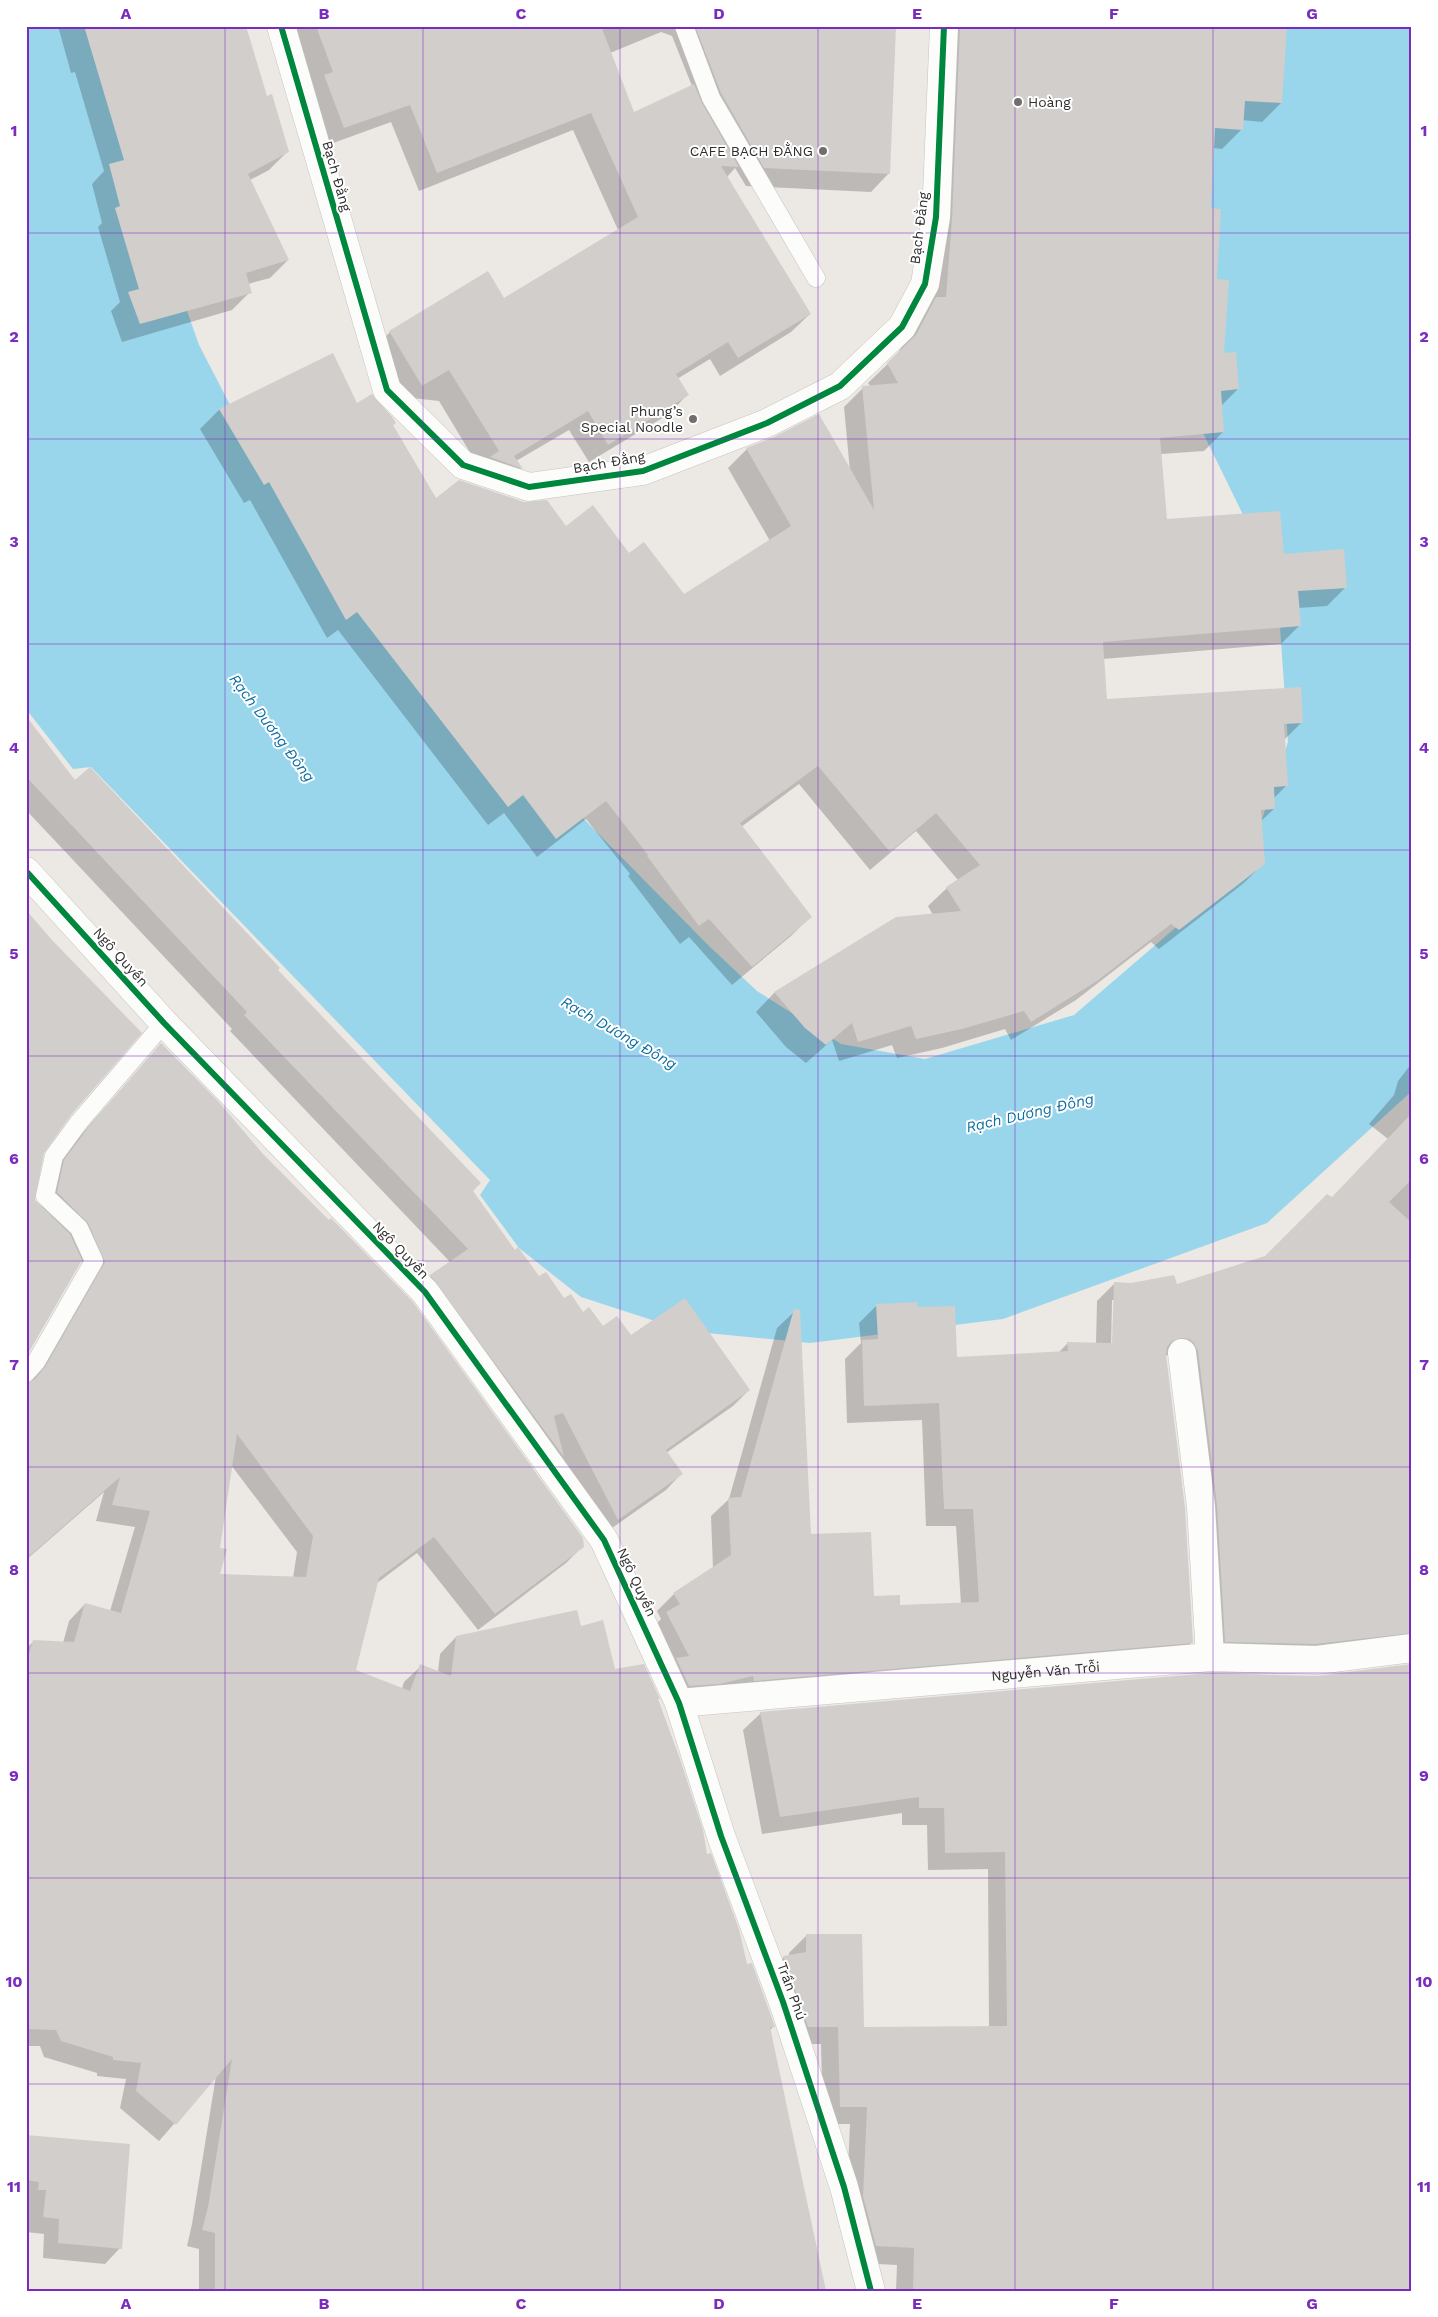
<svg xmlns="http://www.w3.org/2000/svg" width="1438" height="2317" viewBox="0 0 1438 2317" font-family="'Work Sans',sans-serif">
	<rect width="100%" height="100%" fill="#ece8e4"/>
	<!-- water -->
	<path fill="#99d6ec" d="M26 26H87L199 345 283 507 510 744 709 946 757 991 841 1044 925 1059 1074 1015 1246 867 1288 742 1277 584 1203 433 1196 26H1412V1091L1267 1223 1003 1319 810 1343 686 1331 581 1297 519 1248 480 1195 490 1180 91 767 73 769 26 709Z"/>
	<!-- shadow -->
	<g fill="#0003" fill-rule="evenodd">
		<path d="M58 26H244L266 98 287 152 269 170 250 180 288 260 270 278 248 284 250 292 232 310 122 342 111 311 120 302 98 227 102 223 92 184 104 171 75 72 71 73Z"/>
		<path d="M291 26H895L889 173 871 192 746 186 735 168 726 178 810 314 791 332 720 376 710 359 677 379 687 395 669 414 589 462 569 430 516 461 521 468 503 486 480 469 439 401 412 398 403 403 372 350 390 332 504 299 618 230 573 130 419 191 391 122 325 146 306 94 313 87ZM661 32 672 36 692 86 633 114 610 53Z"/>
		<path d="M941 26H1286L1281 103 1262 122 1242 120 1241 130 1222 149 1213 148 1209 209 1223 354 1238 389 1221 406 1223 432 1204 451 1161 454 1166 520 1283 555 1346 587 1327 606 1298 608 1300 625 1281 644 1103 659 1105 700 1302 722 1284 740 1287 785 1273 799 1274 809 1260 822 1263 864 1244 883 1159 949 1151 942 1076 1000 1011 1040 1005 1029 942 1048 897 1058 892 1045 839 1061 832 1040 806 1063 786 1047 756 1012 774 993 897 918 933 915 928 906 947 888 958 880 916 831 870 870 799 784 741 827 810 917 791 936 732 985 689 937 680 944 628 876 630 874 586 819 537 857 504 813 488 825 338 630 327 638 250 500 244 503 200 429 219 410 333 355 356 404 395 423 392 426 436 499 566 527 629 555 684 596 770 541 728 468 747 449 850 471 844 407 863 388 871 387 868 383 897 355 917 318Z"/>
		<path d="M26 718 75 782 276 970 471 1191 515 1252 539 1278 564 1300 602 1328 631 1337 749 1390 733 1406 666 1453 681 1474 666 1490 602 1535 562 1457 547 1472 415 1292 431 1276 451 1263 230 1031 232 1029 26 810Z"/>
		<path d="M26 912 70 1114 43 1153 34 1200 41 1208 48 1178 71 1146 161 1045 583 1546 566 1563 478 1630 417 1553 377 1583 354 1671 402 1689 404 1682 421 1666 438 1672 440 1654 456 1637 580 1627 614 1670 657 1700 706 1856 746 1965 773 2027 770 2030 825 2291H199V2249L187 2246 192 2224 216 2076 159 2141 120 2108 126 2079 97 2076V2073L44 2057 40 2046H26V1649L33 1642 63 1643 69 1621 85 1604 110 1611 135 1527 96 1521 104 1492 26 1560V1384H30L89 1279 81 1260 26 1355ZM231 1465 297 1552 293 1578 218 1576 219 1549Z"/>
		<path d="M1412 1063V2291H896L897 2265 858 2263 846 2215 850 2124H823L821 2044H790L766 1975 783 1958 789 1956V1953L807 1935 862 2028 989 2027 988 1869 928 1870 927 1825H902V1813L762 1834 743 1730 761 1713 1319 1677 1411 1665 1407 1656 1208 1659 1171 1356 1165 1355 1192 1642 1175 1660 671 1703 650 1631 661 1619 657 1611 674 1594 713 1568 711 1516 729 1499 777 1328 795 1311 810 1535 873 1597 899 1606 961 1604 956 1526H926L922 1420 847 1423 845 1359 861 1343 859 1323 877 1305 916 1309 956 1358 1058 1353 1068 1343 1096 1344 1097 1301 1114 1284 1176 1285 1266 1257 1332 1198 1388 1139 1369 1124 1394 1095 1398 1081ZM1112 1300H1114L1113 1349H1111Z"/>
		<path d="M26 2137 120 2248 105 2264 43 2258 44 2234 26 2232Z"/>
	</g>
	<!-- building -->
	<g fill="#d1cecb" fill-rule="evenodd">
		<path d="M84 26H246L267 96 272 94 289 152 248 174 289 260 246 273 252 293 140 324 128 292 139 289 115 208 120 206 109 164 124 160Z"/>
		<path d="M316 26H601L634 112 694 84 702 103 739 167 721 166 811 314 738 358 728 342 676 374 689 395 608 445 588 411 514 456 523 469 490 457 499 451 449 370 422 386 389 331 488 271 504 298 638 217 591 113 437 173 410 105 344 128 324 75 333 72Z"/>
		<path d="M695 26H896L890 174 764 168 721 93Z"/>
		<path d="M960 26H1287L1282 103 1245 101 1243 130 1215 128 1211 208 1221 209 1217 279 1229 280 1224 353 1236 352 1239 389 1221 391 1224 432 1160 438 1167 519 1280 511 1284 554 1344 549 1347 588 1298 591 1301 626 1103 642 1107 699 1301 687 1303 723 1284 724 1288 786 1274 787 1275 809 1261 810 1265 864 1179 930 1171 924 1097 981 1031 1022 1024 1011 962 1029 916 1039 911 1026 858 1042 852 1023 826 1045 805 1028 774 992 896 917 961 911 946 887 980 865 936 813 890 852 818 766 740 823 812 917 752 967 709 919 699 926 647 856 648 855 606 801 556 839 523 795 508 807 357 612 346 620 269 482 264 485 219 409 333 353 357 403 372 394 393 418 396 423 393 425 436 498 459 480 524 502 547 500 566 526 593 505 629 553 644 542 684 594 791 526 746 448 774 437 819 414 874 510 862 386 898 383 887 363 916 335 936 297H946L952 218Z"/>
		<path d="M26 716 75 780 90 767 280 968 278 970 481 1183 473 1191 515 1250 518 1247 539 1276 546 1272 564 1298 571 1294 583 1312 589 1307 603 1326 617 1316 631 1335 685 1298 750 1390 666 1450 683 1474 618 1520 563 1413 554 1416 564 1457 430 1275 468 1249 244 1015 247 1012 31 782 26 776Z"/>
		<path d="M26 910 52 940 142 1033 71 1115 44 1153 35 1200 70 1234 82 1260 26 1357Z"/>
		<path d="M161 1043 218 1101 263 1154 329 1220 331 1218 413 1302 583 1538 584 1547 495 1614 434 1537 379 1578 356 1670 410 1691 420 1664 451 1676 456 1636 577 1610 581 1626 603 1620 615 1669 644 1664 660 1699H658L680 1759 703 1830 707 1854 711 1853 739 1929 747 1964 752 1963 775 2027H770L826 2291H215V2233L202 2230 208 2207 232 2059 176 2125 136 2091 141 2063 113 2060V2057L61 2041 56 2030 26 2029V1664L33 1640 74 1642 85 1603 121 1613 150 1511 112 1505 120 1477 26 1559V1383L34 1380 45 1367 105 1262 88 1223 57 1192 64 1160 87 1129ZM237 1434 313 1536 306 1577 220 1574 227 1549 220 1548Z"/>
		<path d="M1412 1113V1179L1389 1202 1412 1223V1633L1316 1644 1225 1642 1217 1505 1198 1351 1194 1343 1189 1339 1181 1338 1172 1341 1167 1347 1166 1355 1185 1508 1193 1643 754 1681 753 1676 720 1684 689 1686 676 1658 689 1656 666 1612 680 1604 673 1593 731 1555 728 1498 741 1497 794 1309 800 1310 811 1534 871 1532 874 1596 900 1595V1605L979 1602 973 1509H944L939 1403 864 1406 862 1340 878 1339 876 1304 917 1302V1307L955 1306 957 1357 1068 1351 1067 1342 1112 1343 1114 1282 1131 1283 1174 1275 1177 1284 1265 1256 1327 1194 1332 1197Z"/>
		<path d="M1412 1664V2291H913L914 2248 876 2246 863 2196 867 2107H840L838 2027H808L783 1956 806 1952V1934H862L864 2027 1007 2026 1005 1852 945 1853 944 1808H919V1797L780 1817 760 1712 1210 1673 1317 1676Z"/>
		<path d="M26 2135 130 2144 122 2249 58 2243 59 2219 43 2217 46 2190H38L39 2182 26 2180Z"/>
	</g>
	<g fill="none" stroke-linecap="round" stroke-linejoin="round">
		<defs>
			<g id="service">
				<path d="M684 26 711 98 816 278"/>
				<path d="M26 1373 36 1362 94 1261 79 1228 45 1196 54 1156 79 1122 164 1023"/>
			</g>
			<g id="minor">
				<path d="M281 26 387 390 463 465 529 487 643 471 767 423 840 386 902 327 925 284 936 217 944 26"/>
				<path d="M1182 1353 1201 1507 1210 1657"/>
				<path id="s1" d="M679 1703 1210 1657 1317 1660 1412 1648"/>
			</g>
			<path id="tertiary" d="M26 871 164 1023 425 1292 604 1540 679 1703 721 1836 783 2002 844 2187 871 2291"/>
		</defs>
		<!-- service casing -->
		<use href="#service" stroke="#c5c4c5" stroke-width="19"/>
		<!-- minor casing -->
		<use href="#minor" stroke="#c5c4c5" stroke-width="29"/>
		<!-- tertiary casing -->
		<use href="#tertiary" stroke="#c5c4c5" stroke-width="29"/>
		<!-- service -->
		<use href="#service" stroke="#fcfcfb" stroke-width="18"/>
		<!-- minor -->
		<use href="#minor" stroke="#fcfcfb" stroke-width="28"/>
		<!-- tertiary -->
		<use href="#tertiary" stroke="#fcfcfb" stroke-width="28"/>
		<defs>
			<g id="cycleway">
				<path d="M281 26 387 390 463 465 529 487 643 471 767 423 840 386 902 327 925 284 936 217 944 26"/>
				<path d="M26 871 164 1023 425 1292 604 1540 679 1703 721 1836 783 2002 844 2187 871 2291"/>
			</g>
		</defs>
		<!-- cycleway casing -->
		<use href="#cycleway" stroke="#fff" stroke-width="9"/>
		<!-- cycleway -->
		<use href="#cycleway" stroke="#00873e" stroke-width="6"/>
	</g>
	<!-- grid -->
	<path fill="none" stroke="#7b2cbf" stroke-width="1" stroke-opacity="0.55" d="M225 26V2291M423 26V2291M620 26V2291M818 26V2291M1015 26V2291M1213 26V2291M26 233H1412M26 439H1412M26 644H1412M26 850H1412M26 1056H1412M26 1261H1412M26 1467H1412M26 1673H1412M26 1878H1412M26 2084H1412"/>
	<!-- markers -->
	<g fill="#706f6e" stroke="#fff" stroke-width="2">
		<circle cx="1018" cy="102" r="5"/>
		<circle cx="823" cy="151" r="5"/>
		<circle cx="693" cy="419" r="5"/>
	</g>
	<g text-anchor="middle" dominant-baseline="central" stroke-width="4" stroke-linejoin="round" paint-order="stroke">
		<!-- poi labels -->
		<g font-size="14" fill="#2e2e2e" stroke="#fff" text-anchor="end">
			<text x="1028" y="102" text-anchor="start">Hoàng</text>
			<text x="813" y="151">CAFE BẠCH ĐẰNG</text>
			<text x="683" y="411">Phung’s<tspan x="683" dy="16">Special Noodle</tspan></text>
		</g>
		<!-- street labels -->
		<g font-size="14" fill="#2e2e2e" stroke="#fff">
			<text transform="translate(337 176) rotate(74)">Bạch Đằng</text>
			<text transform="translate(919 228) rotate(-83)">Bạch Đằng</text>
			<text transform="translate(609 462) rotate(-10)">Bạch Đằng</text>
			<text transform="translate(121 957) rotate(48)">Ngô Quyền</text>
			<text transform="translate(401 1250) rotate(46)">Ngô Quyền</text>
			<text transform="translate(637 1582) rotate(65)">Ngô Quyền</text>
			<text stroke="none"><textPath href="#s1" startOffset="368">Nguyễn Văn Trỗi</textPath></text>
			<text transform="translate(792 1991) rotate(70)">Trần Phú</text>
		</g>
		<!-- water labels -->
		<g font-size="15" font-style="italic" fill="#0d6fa3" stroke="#fff">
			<text transform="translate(272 728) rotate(53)">Rạch Dương Đông</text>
			<text transform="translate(619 1033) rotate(30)">Rạch Dương Đông</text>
			<text transform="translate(1030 1113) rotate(-13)">Rạch Dương Đông</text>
		</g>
	</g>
	<!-- border -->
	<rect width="1438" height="2317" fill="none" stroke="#ffffff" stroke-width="55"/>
	<rect x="28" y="28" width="1382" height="2262" fill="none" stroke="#7b2cbf" stroke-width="2"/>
	<g font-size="16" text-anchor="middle" font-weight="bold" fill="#7b2cbf">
		<text x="126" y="19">A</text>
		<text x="324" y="19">B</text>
		<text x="521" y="19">C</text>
		<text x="719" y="19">D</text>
		<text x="917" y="19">E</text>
		<text x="1114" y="19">F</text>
		<text x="1312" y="19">G</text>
		<text x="14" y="136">1</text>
		<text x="1424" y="136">1</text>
		<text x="14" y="342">2</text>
		<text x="1424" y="342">2</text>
		<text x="14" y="547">3</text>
		<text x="1424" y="547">3</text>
		<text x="14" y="753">4</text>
		<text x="1424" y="753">4</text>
		<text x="14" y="959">5</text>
		<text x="1424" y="959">5</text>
		<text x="14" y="1164">6</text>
		<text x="1424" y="1164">6</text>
		<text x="14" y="1370">7</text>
		<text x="1424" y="1370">7</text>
		<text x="14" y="1575">8</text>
		<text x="1424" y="1575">8</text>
		<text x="14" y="1781">9</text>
		<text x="1424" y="1781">9</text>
		<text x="14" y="1987">10</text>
		<text x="1424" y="1987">10</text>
		<text x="14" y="2192">11</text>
		<text x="1424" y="2192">11</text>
		<text x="126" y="2309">A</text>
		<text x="324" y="2309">B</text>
		<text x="521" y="2309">C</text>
		<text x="719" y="2309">D</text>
		<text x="917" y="2309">E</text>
		<text x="1114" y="2309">F</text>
		<text x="1312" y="2309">G</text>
	</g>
</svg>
